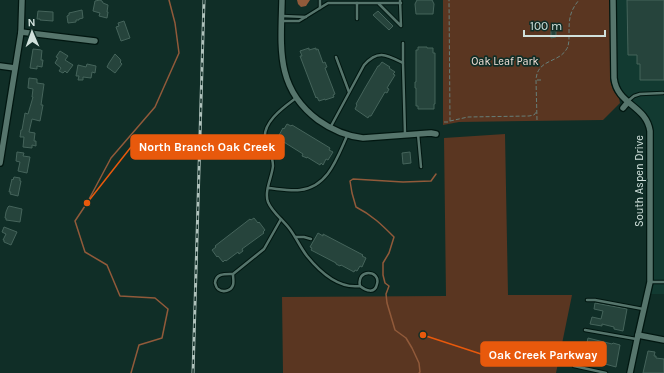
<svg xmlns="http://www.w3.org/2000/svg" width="664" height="373" viewBox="0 0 664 373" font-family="Karla,sans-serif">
	<rect width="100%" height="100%" fill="#102e27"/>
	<!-- built -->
	<path fill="#123a31" d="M616 0H664V294H651L653 138 650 122 648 117 644 112 624 94 619 88 617 80Z"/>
	<!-- green -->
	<g fill="#5a3621">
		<path d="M443 0H610V80L613 90 619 98 620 103 603 120 459 122 443 125Z"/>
		<path d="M505 134 508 295H572L556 373H283L282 297 446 296 444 138Z"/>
	</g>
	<!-- water -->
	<path fill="#915a3a" d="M297 0H310L306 6 301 7 298 4Z"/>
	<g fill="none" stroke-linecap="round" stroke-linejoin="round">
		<!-- stream -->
		<g stroke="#915a3a" stroke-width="1.5">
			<path d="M131 373 139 345 162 338 168 309 155 298 120 296 107 265 85 252 75 221 87 203 111 158 155 107 179 53 175 23 169 0"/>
			<path d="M419 373 420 372 419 363 412 348 406 338 395 330 387 303 386 294 389 286 385 283 383 275V263L389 253 394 237C382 225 372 215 356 207L352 193 350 181 353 179 403 182 431 181 436 174"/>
		</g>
	</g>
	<!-- building -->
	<g fill="#26443c" stroke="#45645b">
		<path d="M100 0 102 1 103 3 108 5 107 12H108L107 18 99 16 100 13 93 11 95 1Z"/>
		<path d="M417 0H432L434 4 433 14H416L415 4Z"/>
		<path d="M627 0H664V80H640V64H637V55H628Z"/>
		<path d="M82 10 83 18 79 19V20H76V22L68 23 67 16 69 15V13Z"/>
		<path d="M38 11 53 12V21L40 20V19H37Z"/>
		<path d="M378 11 393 26 389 30 373 15Z"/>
		<path d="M124 21 130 38 121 41 116 27 119 26 118 23Z"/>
		<path d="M551 31H556V37L551 38Z"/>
		<path d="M418 47H427V48H433V53H435V104H434V109H418V106H416V88H415V82H416V50H418Z"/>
		<path d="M309 48V50L316 48V50L318 49 323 63 325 62 327 67 325 68 335 94 333 95 334 97 325 100V99L319 101 317 97 316 98 300 56H302L300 51Z"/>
		<path d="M33 49 42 50 41 60H43L42 67 37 66V69L30 68Z"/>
		<path d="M60 51 68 56 65 60 73 65 67 73 65 71 63 73 59 71 61 68 55 63 58 58 56 57Z"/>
		<path d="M115 54 120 59 121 61 120 62 122 64 115 73 107 67 109 63Z"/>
		<path d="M382 62 390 67 389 68 395 72 393 74 395 75 387 88 389 89 387 93 385 92 371 116H369L368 118 355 109 357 105 356 104 365 88 378 66H379Z"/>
		<path d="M87 64 96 66 95 73 92 72 91 78 83 77V80H78L79 76H76L78 65 86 67Z"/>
		<path d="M29 78 37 79V83L44 84 41 105H43L40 121 32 119 29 132 35 133 34 141H36V146L32 145V148L23 147 24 137H20L21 130H22L25 113 28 114 33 97H32L33 89 28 88Z"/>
		<path d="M287 124 291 126 292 125 330 148 329 150 333 152 328 160 326 159 323 165 321 163 320 165 307 157V158L302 156 303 154 279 139 280 138 278 137 283 128 284 129Z"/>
		<path d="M17 152 24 153 23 156 30 157 27 173 18 171 20 162 16 161Z"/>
		<path d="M410 152 411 163 403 164 402 153Z"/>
		<path d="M14 177 20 178V181H21L18 196 10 194 11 192H9L12 179 13 180Z"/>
		<path d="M9 206 22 209 20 222 6 220V218H5L6 212 8 207Z"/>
		<path d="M254 218 258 223 259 222 265 230 263 232 264 233 242 249 243 251 239 254 238 252 226 261 225 260 223 262 218 256 217 257 212 250 216 247 215 246 250 219 251 220Z"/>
		<path d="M4 227 17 232 11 245 4 242V240H3L6 234 2 232Z"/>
		<path d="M318 233 323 236V234L363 255 362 256 366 258 362 267 360 266 357 271 355 270 354 272 341 265 340 266 336 264V263L311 250 312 248 310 247Z"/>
		<path d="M595 303 627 309 623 331 614 329V327L602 324V326L590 324 592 317 601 319 603 311 594 309Z"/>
		<path d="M588 338 612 344 613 343 620 345 616 367 594 361V362L583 360Z"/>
		<path d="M648 351 655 352 654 356H656V358L664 359V373H643Z"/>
	</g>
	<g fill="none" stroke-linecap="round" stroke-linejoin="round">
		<defs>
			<g id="service">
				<path d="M357 3V19"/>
				<path d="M379 4 401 26 400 0"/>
				<path d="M320 8V0"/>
				<path d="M282 16 306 17"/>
				<path d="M282 21H299L328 3H401"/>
				<path d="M403 43V63"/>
				<path d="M336 57 349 92"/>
				<path d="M296 98C284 107 262 122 265 140 266 143 268 146 269 148 271 154 273 160 273 166 272 177 264 191 268 202 272 212 282 219 289 228 296 237 300 247 307 256 320 272 338 289 360 286 366 291 375 294 377 284 381 270 356 268 360 286"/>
				<path d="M628 101 634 96 640 94 663 93"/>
				<path d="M330 128 364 65C378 49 387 55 403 63L405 134"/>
				<path d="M418 134 421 167"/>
				<path d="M268 188C279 189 290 191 300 190 328 187 337 158 347 136"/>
				<path d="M295 237H304L311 239"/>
				<path d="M233 274C225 274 216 273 215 283 216 285 216 288 218 289 223 293 231 291 233 285 234 282 233 278 233 274L264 249 281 219"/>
				<path d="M651 282H664"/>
				<path d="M587 300H595L643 309"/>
				<path d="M585 330 636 339"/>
				<path d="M574 366 606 373"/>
			</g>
			<g id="minor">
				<path d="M282 0C281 47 275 88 318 120 332 130 345 136 363 138L431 133 436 134"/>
				<path d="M613 0 614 78C617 105 646 105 650 131V282L638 335 630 373"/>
				<path d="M21 32 95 41"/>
				<path d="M0 66 15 68"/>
				<path d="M623 108 628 102"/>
				<path d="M0 163 21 32 22 0"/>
				<path d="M638 335 664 340"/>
			</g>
		</defs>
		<!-- service casing -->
		<use href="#service" stroke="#001610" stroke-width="4.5"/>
		<!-- minor casing -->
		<use href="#minor" stroke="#001610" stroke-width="8"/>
		<!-- path -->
		<g stroke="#677e78" stroke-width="1" stroke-dasharray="4 2" stroke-linecap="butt">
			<path d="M537 80H543"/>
			<path d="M537 120 536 80C537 59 558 63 566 50 569 46 569 41 569 35 569 20 569 12 579 0"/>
			<path d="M450 121 468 117 529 116 534 115 537 111"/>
			<path d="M444 122H448L450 121 449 0"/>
		</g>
		<!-- service -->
		<use href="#service" stroke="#56756c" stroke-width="2.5"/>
		<!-- minor -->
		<use href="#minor" stroke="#56756c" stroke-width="5.5"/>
		<defs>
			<path id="rail" d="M193 373 204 0"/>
		</defs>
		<!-- rail casing -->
		<use href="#rail" stroke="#afc2bc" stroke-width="3"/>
		<!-- rail -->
		<use href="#rail" stroke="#102e27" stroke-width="1.5" stroke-dasharray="4.5" stroke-linecap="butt"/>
	</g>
	<g text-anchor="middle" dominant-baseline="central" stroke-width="3.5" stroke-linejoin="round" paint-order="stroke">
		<!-- park labels -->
		<g font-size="11" fill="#f2e0d7" stroke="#102e27">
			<text x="505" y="61">Oak Leaf Park</text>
		</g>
		<!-- street labels -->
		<g font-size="11" fill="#d1e1dc" stroke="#102e27">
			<text transform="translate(639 181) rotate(-90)">South Aspen Drive</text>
		</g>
	</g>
	<!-- callouts -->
	<path fill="none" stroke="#e8590c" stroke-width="1.5" d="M87 203L131 147M423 335L481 354"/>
	<g fill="#e8590c" stroke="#102e27" stroke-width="1.5">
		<circle cx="87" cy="203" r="4"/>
		<circle cx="423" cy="335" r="4"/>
	</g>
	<g fill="#e8590c" stroke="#e8590c" stroke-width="1.5">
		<rect x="131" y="135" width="153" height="24" rx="4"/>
		<rect x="481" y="342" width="125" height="24" rx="4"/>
	</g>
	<g font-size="12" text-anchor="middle" font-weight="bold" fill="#fff">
		<text x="207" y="151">North Branch Oak Creek</text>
		<text x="543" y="359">Oak Creek Parkway</text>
	</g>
	<!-- north arrow -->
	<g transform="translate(32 32) rotate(358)" stroke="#102e27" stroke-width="3" paint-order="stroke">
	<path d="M0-3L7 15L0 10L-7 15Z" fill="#d1e1dc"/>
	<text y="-6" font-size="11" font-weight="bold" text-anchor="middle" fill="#d1e1dc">N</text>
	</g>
	<!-- scale -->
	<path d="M524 30v6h81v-6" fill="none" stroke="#d1e1dc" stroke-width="2"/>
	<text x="530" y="30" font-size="12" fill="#d1e1dc" stroke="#102e27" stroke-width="3" paint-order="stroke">100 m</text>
</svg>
